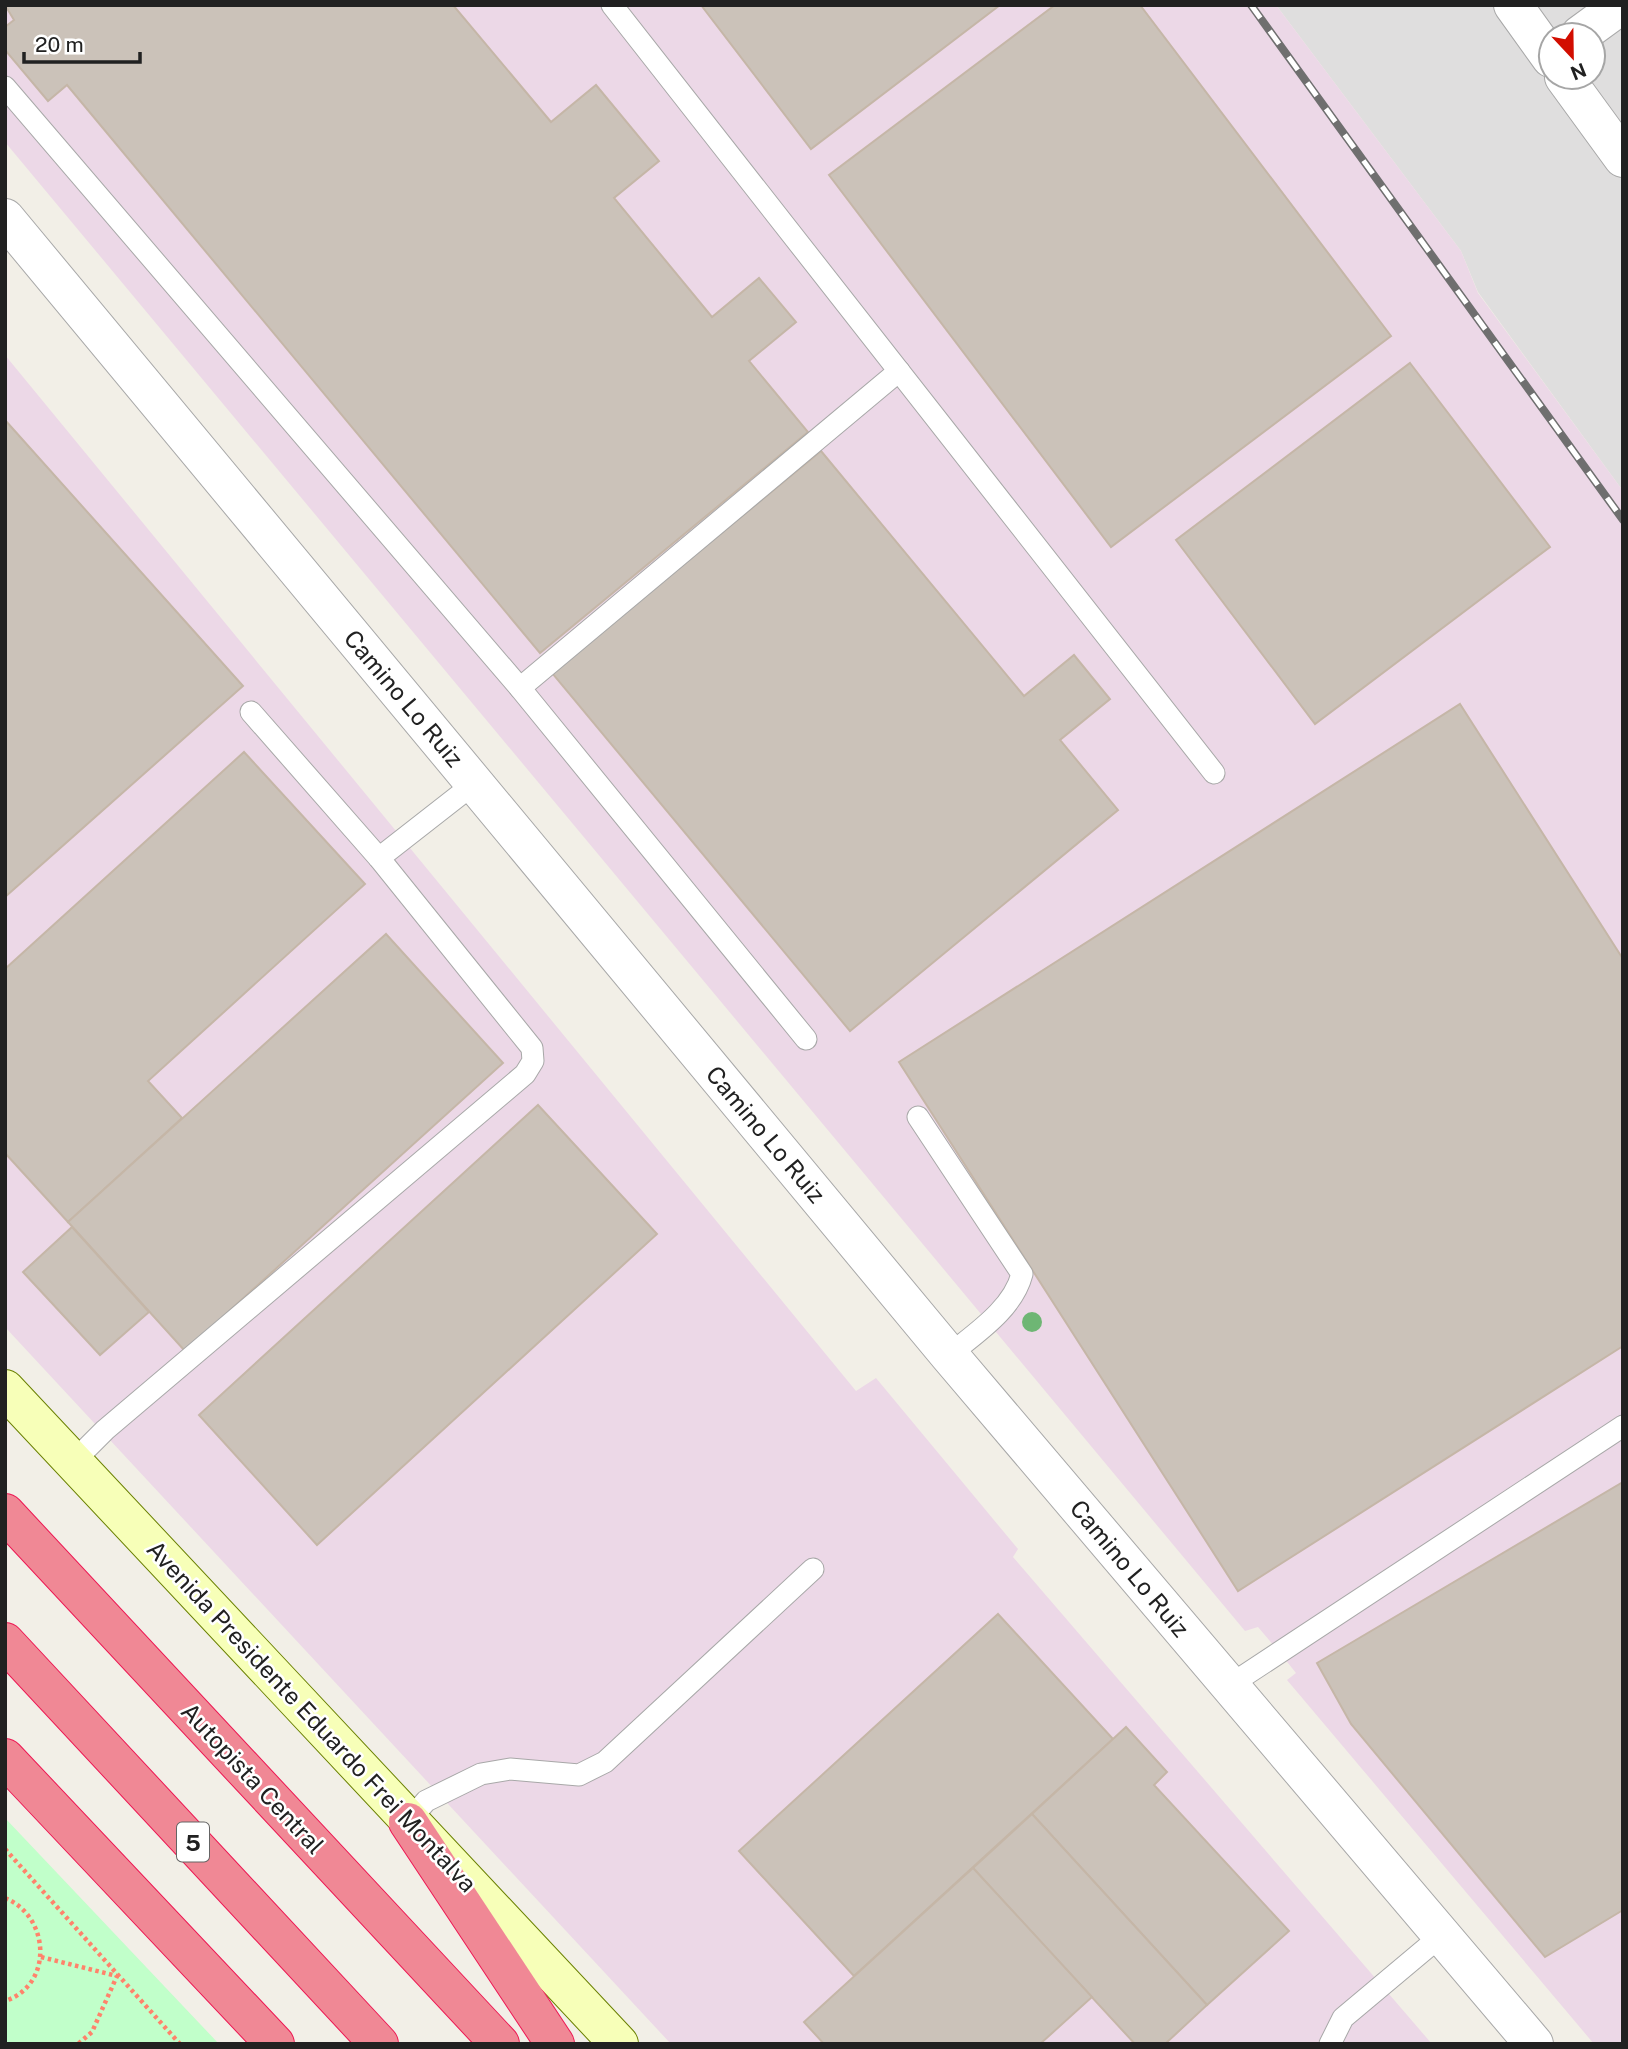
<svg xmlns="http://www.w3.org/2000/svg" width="1628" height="2049" viewBox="0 0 1628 2049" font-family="'Public Sans',sans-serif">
	<rect width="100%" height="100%" fill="#f2efe7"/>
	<!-- residential -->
	<path fill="#dfdede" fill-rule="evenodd" d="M1276 5H1623V491L1478 292 1461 251ZM1551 35H1593V77H1551Z"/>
	<!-- industrial -->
	<g fill="#ecd8e7">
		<path d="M5 5H1276L1461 251 1478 293 1623 491V2044H1594L1287 1680 1296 1673 1280 1653 1258 1627 1245 1631 5 142Z"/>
		<path d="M5 355 856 1391 876 1378 1018 1549 1013 1557 1432 2044H671L5 1327Z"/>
	</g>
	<!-- park -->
	<path fill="#c1ffca" d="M5 1818 219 2044H5Z"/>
	<!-- building -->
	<g fill="#cbc2b9" stroke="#c5b6a7" stroke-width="2">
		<path d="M5 5H453L551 122 596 85 659 161 614 198 712 317 759 278 796 322 749 361 808 432 540 653 67 85 48 101 5 50V27L14 20Z"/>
		<path d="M701 5H1000L811 149Z"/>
		<path d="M1055 5H1140L1391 336 1111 547 829 175Z"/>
		<path d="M1410 363 1550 547 1315 724 1176 540Z"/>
		<path d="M5 420 243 686 5 897Z"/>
		<path d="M821 451 1024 696 1074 655 1110 699 1060 740 1118 810 850 1031 552 673Z"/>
		<path d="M1460 704 1623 959V1346L1238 1591 899 1062Z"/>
		<path d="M244 752 365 884 148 1081 182 1118 68 1222 5 1153V969Z"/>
		<path d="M386 934 503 1063 185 1351 68 1222Z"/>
		<path d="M538 1105 657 1234 317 1545 199 1415Z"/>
		<path d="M72 1227 149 1312 100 1355 23 1272Z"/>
		<path d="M1623 1482V1910L1545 1957 1351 1724 1317 1663Z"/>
		<path d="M998 1614 1113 1739 854 1976 739 1851Z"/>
		<path d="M1126 1727 1167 1772 1154 1785 1289 1931 1207 2005 1032 1814Z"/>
		<path d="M1032 1814 1207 2005 1165 2044H1135L973 1868Z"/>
		<path d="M973 1868 1092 1997 1040 2044H824L804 2022Z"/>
	</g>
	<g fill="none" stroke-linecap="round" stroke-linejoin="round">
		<defs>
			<g id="service">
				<path d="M612 5 1214 773"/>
				<path d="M5 87 520 688 806 1039"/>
				<path d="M520 688 899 371"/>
				<path d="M379 858 475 783"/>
				<path d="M918 1117 1022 1274C1013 1309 976 1333 949 1355"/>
				<path d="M73 1462 105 1430 525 1074 533 1061 532 1048 379 858 251 712"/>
				<path d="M1230 1685 1623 1426"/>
				<path d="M408 1822 426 1801 481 1774 510 1769 579 1775 605 1762 813 1569"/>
				<path d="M1330 2044 1343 2018 1442 1935"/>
			</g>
			<g id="minor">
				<path d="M1513 5 1551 58"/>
				<path d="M1580 35 1621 5"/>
				<path d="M1564 77 1623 158"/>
				<path d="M5 218 949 1355 1534 2044"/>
			</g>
			<path id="secondary" d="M5 1389 619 2044"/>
			<g id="motorway">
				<path d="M5 1513 500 2044"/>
				<path d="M5 1642 379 2044"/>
				<path d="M5 1758 275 2044"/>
				<path d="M408 1822 555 2044"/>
			</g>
		</defs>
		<!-- service casing -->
		<use href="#service" stroke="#a8a8a8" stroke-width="23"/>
		<!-- minor casing -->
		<use href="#minor" stroke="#a8a8a8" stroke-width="40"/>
		<!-- secondary casing -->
		<use href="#secondary" stroke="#6a8000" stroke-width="40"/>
		<!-- motorway casing -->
		<use href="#motorway" stroke="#ed1753" stroke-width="40"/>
		<!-- path -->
		<g stroke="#ff836b" stroke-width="4.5" stroke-dasharray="3.5 3.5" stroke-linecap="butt">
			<path d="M5 1849 180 2044"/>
			<path d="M5 1898C50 1916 54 1985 5 2001"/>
			<path d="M41 1957 117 1976 92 2032 78 2044"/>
		</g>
		<!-- service -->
		<use href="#service" stroke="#fff" stroke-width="21"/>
		<!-- minor -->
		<use href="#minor" stroke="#fff" stroke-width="38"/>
		<!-- secondary -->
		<use href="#secondary" stroke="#f7ffb8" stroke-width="38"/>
		<!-- motorway -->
		<use href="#motorway" stroke="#f08895" stroke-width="38"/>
		<defs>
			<path id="rail" d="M1251 5 1623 520"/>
		</defs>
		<!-- rail casing -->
		<use href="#rail" stroke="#6f6f6f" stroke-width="8"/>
		<!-- rail -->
		<use href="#rail" stroke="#fff" stroke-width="5" stroke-dasharray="16" stroke-linecap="butt"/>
	</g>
	<!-- trees -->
	<circle fill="#6eb674" cx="1032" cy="1322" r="10"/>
	<g text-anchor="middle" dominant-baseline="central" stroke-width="5" stroke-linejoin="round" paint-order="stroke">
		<!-- shield labels -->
		<rect fill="#fff" stroke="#646464" stroke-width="2" x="177" y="1822.5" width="32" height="39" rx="5"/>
		<g font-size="23" font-weight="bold" fill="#212121">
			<text x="193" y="1842">5</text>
		</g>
		<!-- street labels -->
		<g font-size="24" fill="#212121" stroke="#fff">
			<text transform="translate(404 698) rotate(50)">Camino Lo Ruiz</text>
			<text transform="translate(766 1134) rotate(50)">Camino Lo Ruiz</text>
			<text transform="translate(1130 1568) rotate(50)">Camino Lo Ruiz</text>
			<text transform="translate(312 1716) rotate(47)">Avenida Presidente Eduardo Frei Montalva</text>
			<text transform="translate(253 1778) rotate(47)">Autopista Central</text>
		</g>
	</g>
	<!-- border -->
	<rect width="1628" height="2049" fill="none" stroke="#212121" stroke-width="14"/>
	<!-- north arrow -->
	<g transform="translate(1572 56) rotate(158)"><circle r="33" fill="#ffffff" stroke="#a6a6a6" stroke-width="2"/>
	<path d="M0-5L12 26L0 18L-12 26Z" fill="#d20d00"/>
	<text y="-10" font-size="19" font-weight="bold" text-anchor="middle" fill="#212121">N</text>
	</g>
	<!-- scale -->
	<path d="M24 52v10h116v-10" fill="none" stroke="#212121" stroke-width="3.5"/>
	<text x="35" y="52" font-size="21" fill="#212121" stroke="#ffffff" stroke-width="5" paint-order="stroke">20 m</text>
</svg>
